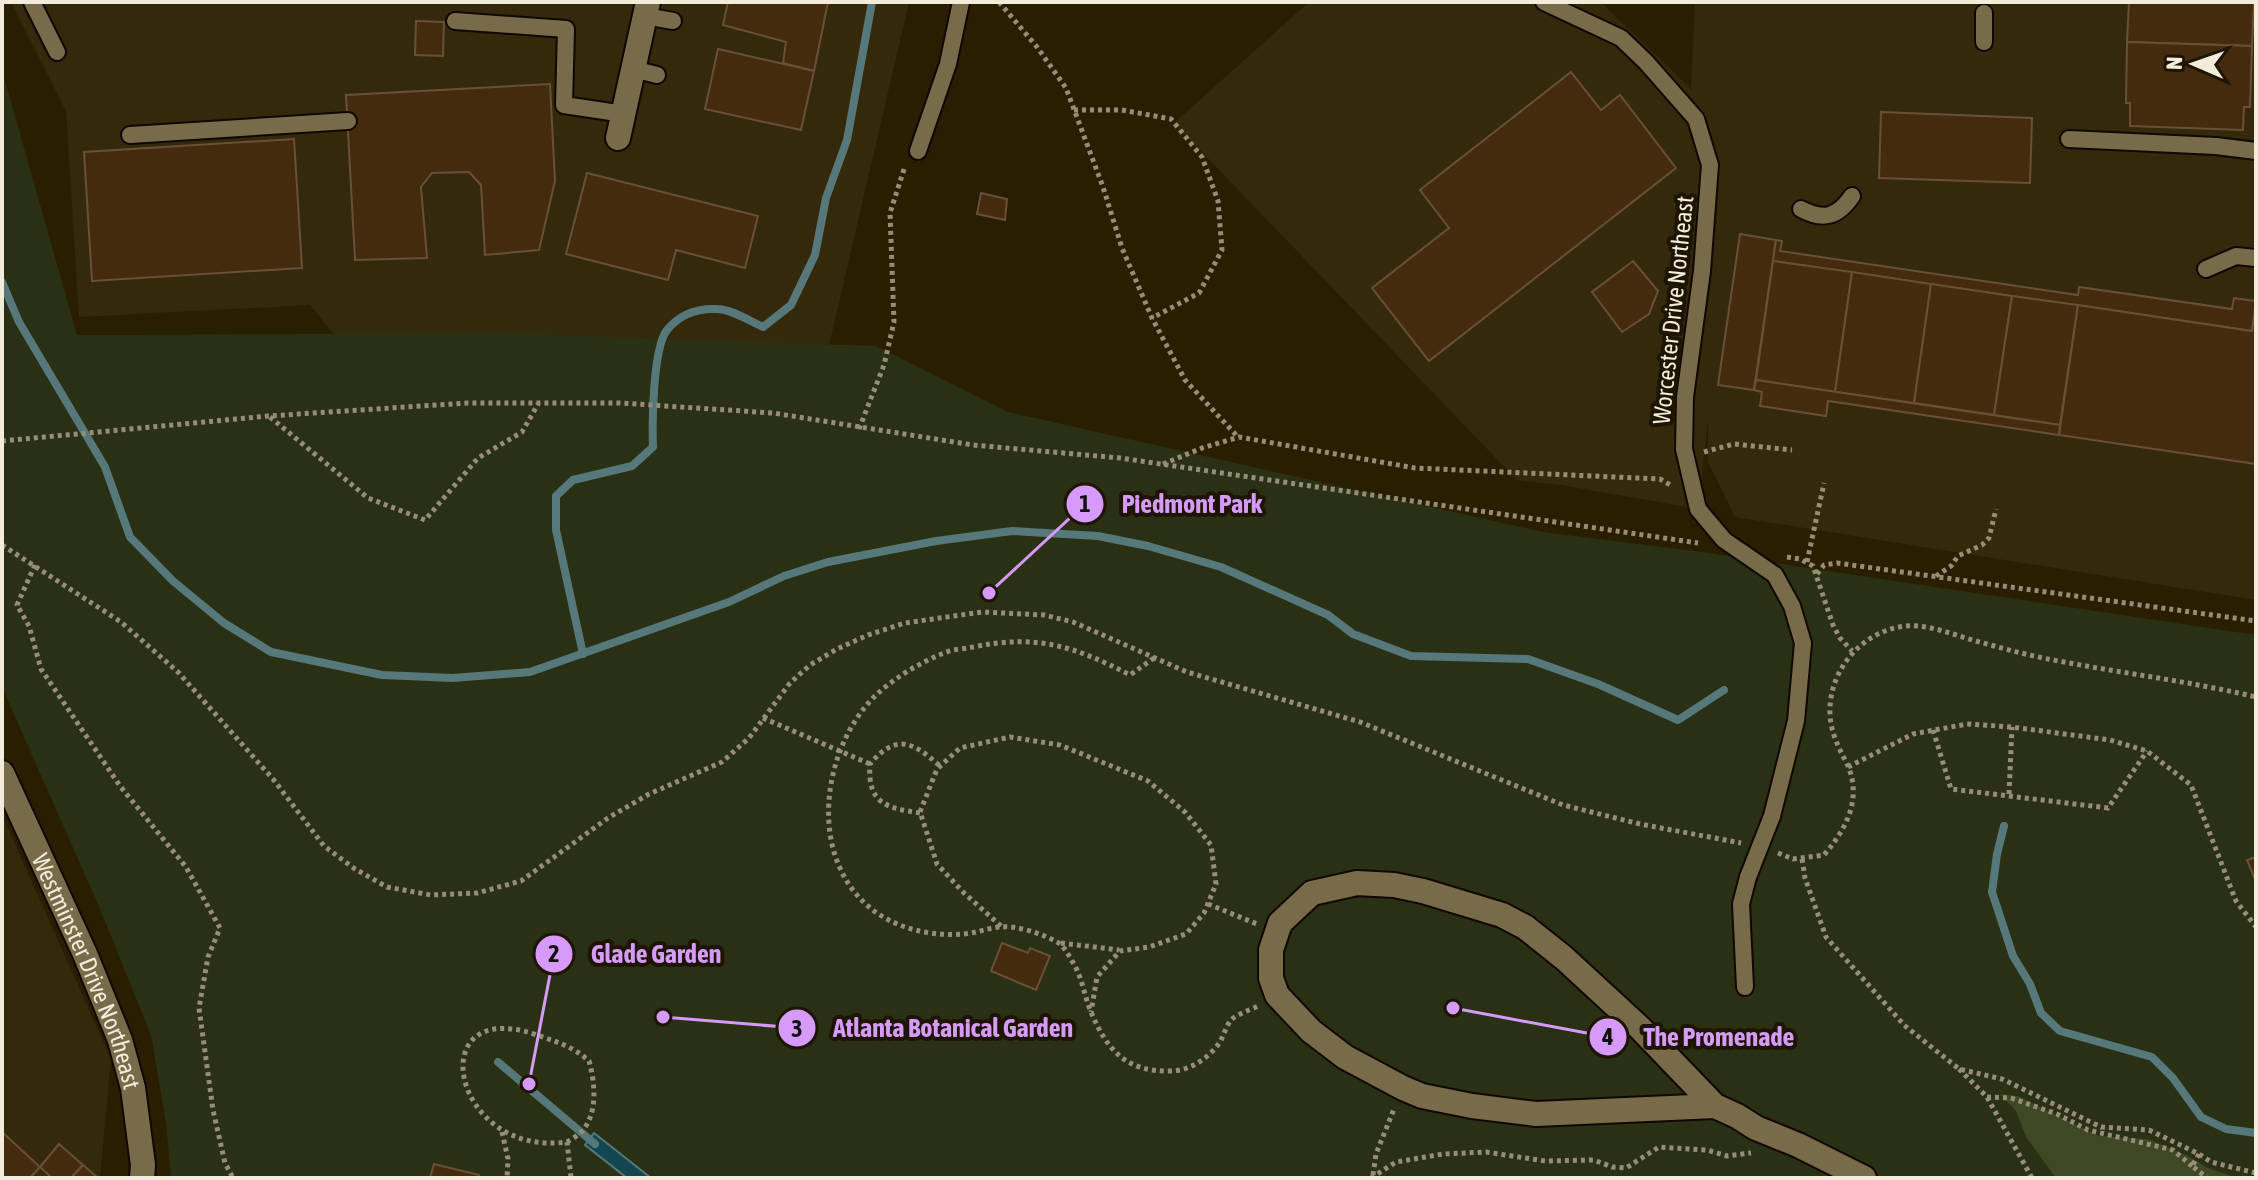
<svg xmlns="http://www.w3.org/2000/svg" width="2258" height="1180" viewBox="0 0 2258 1180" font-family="'Asap Condensed',sans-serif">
	<rect width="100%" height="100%" fill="#291e00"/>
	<!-- built -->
	<g fill="#34290b">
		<path d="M11 2H909L817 397 392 406 310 305 79 317 66 111Z"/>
		<path d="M1309 2H1601L1691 89 1695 2H2256V600L1735 517 1708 462V420L1698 509 1561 485 1517 480 1174 123Z"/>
		<path d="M2 815 111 1059 100 1178H2Z"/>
	</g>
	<!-- green -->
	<path fill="#293014" d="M2 70 77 335 505 333 876 346 1008 412 1543 532 1695 551 2256 635V1178H171L166 1123 151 1035 100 909 2 687Z"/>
	<!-- forest -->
	<path fill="#3f4825" d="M2000 1094 2018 1096 2099 1136 2148 1139 2188 1156 2208 1168 2237 1178H2056L2026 1137 2016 1111Z"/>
	<!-- water -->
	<path fill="#124752" stroke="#56787b" stroke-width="2" d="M594 1133 651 1178H627L585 1145Z"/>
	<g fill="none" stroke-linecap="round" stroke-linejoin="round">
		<!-- stream -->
		<g stroke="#56787b" stroke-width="8">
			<path d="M2 282 19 322 105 467 130 537 173 581 224 623 271 652 382 675 453 678 530 672 729 602 784 576 828 562 936 541 1012 531 1098 536 1148 546 1221 567 1328 615 1353 634 1411 656 1528 659 1598 684 1678 720 1724 690"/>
			<path d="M583 654 556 530V496L573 480 632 466 653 447C652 422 653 348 667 330 680 314 698 308 717 309 731 309 750 321 763 327L791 305 815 255 826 198 847 140 872 2"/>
			<path d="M2004 826 1997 854 1992 892 2013 956 2030 984 2041 1013 2060 1031 2152 1057 2173 1078 2201 1117 2226 1129 2256 1133"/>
			<path d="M498 1062 595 1144"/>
		</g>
	</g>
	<!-- building -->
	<g fill="#452b0e" stroke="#685037" stroke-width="2">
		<path d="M728 2H828L814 71 783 63 786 42 723 25Z"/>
		<path d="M2129 2H2254L2252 46 2127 42Z"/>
		<path d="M416 21 444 22 443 56 415 55Z"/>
		<path d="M2127 42 2252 46 2250 107H2244L2243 130 2130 126V103H2126Z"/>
		<path d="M718 49 814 71 801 130 705 109Z"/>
		<path d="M1571 72 1601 110 1620 95 1676 168 1429 361 1372 288 1449 228 1420 190Z"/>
		<path d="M550 84 555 181 539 250 485 255 481 185 469 172 432 173 421 187 427 258 355 260 346 95Z"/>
		<path d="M1881 112 2032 118 2030 183 1879 178Z"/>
		<path d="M294 139 302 268 92 281 84 152Z"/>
		<path d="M587 173 758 216 745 268 676 250 668 280 566 254Z"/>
		<path d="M981 193 1007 199 1005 220 977 214Z"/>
		<path d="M1740 234 1776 240 1754 390 1718 385Z"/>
		<path d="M1776 240 1782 241 1780 251 2078 295 2079 287 2232 309 2234 298 2256 301 2252 331 1773 261Z"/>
		<path d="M1633 261 1658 291 1649 314 1622 332 1592 292Z"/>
		<path d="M1773 261 1852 272 1835 392 1756 380Z"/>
		<path d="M1852 272 1931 284 1914 403 1835 392Z"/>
		<path d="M1931 284 2012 296 1994 415 1914 403Z"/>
		<path d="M2012 296 2078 305 2060 425 1994 415Z"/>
		<path d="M2078 305 2252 331 2256 306V464L2059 435Z"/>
		<path d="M1756 380 2060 425 2059 435 1828 401 1826 416 1760 406 1762 392 1754 390Z"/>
		<path d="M2256 857V882L2247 860Z"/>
		<path d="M1002 943 1028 953 1030 948 1050 956 1036 990 991 971Z"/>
		<path d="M2 1132 40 1167 30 1178H2Z"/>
		<path d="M59 1144 83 1165 71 1178H52L40 1167Z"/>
		<path d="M434 1164 479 1175 478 1178H430Z"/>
		<path d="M83 1165 98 1178H71Z"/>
	</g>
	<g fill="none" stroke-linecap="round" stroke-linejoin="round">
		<defs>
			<g id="lane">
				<path d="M32 2 57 52"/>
				<path d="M1544 2 1621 38 1646 62 1696 119 1710 165 1702 271 1685 397 1684 449 1698 509 1724 540 1775 575 1792 606 1803 643 1796 721 1772 816"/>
				<path d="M1984 13V42"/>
				<path d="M645 16 673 21"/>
				<path d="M455 21 566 29 564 105 624 114"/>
				<path d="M633 69 657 75"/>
				<path d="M130 135 348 121"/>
				<path d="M2069 139 2216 146 2256 151"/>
				<path d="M918 151 948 64 961 2"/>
				<path d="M1801 209C1823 221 1838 217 1852 196"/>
				<path d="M2206 269 2236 256 2256 258"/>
				<path d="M1745 987 1741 904 1748 877"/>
			</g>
			<g id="street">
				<path d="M618 138 648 2"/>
				<path id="s1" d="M2 773 85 954 120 1040 133 1088 143 1165 142 1178"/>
				<path d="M1715 1106 1536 1114 1472 1106 1422 1096 1403 1088 1345 1057 1311 1031 1277 995 1271 978V950L1280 923 1312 893 1357 883 1394 885 1423 891 1502 915 1525 927 1564 958 1640 1028 1715 1106 1737 1116 1756 1128 1798 1145 1864 1178"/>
			</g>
		</defs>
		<!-- lane casing -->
		<use href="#lane" stroke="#100800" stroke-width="20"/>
		<!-- street casing -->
		<use href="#street" stroke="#100800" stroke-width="28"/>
		<!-- path -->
		<g stroke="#968d76" stroke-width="5" stroke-dasharray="4 4" stroke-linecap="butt">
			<path d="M999 2 1037 47 1066 88 1103 187 1122 248 1152 318 1185 380 1238 437"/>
			<path d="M1074 110H1122L1171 119 1202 157 1218 201 1222 250 1199 293 1152 318"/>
			<path d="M270 417 368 498 425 520 478 458 522 432 538 404"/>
			<path d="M859 429 884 365 894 322 890 213 905 166"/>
			<path d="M2 441 268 416 467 403H620L773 413 973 445 1120 458 1698 543"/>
			<path d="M1704 452 1734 444 1792 450"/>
			<path d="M1163 464 1202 448 1239 437 1415 468 1660 479 1672 486"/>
			<path d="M2 545 121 622 178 672 273 779 324 846 355 869 387 887 431 895 477 893 521 881 608 818 649 794 722 762 749 738 790 683 810 665 837 649 868 635 905 623 982 612 1044 615 1073 622 1187 672 1360 722 1563 805 1640 824 1741 843"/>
			<path d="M1787 557 1800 559 1813 566 1833 625 1840 638 1852 651"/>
			<path d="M1807 562 1824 483"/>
			<path d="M35 565 17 605 29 626 41 669 120 786 186 867 220 928 208 957 199 1008 213 1110 225 1163 233 1178"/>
			<path d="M1817 574 1824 565 1837 563 2256 621"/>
			<path d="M1936 576 1951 566 1958 556 1982 545 1989 538 1996 509"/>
			<path d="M1154 658 1130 675C1074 646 1037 634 973 647 964 649 953 649 944 653 919 663 892 679 873 698 822 751 808 854 868 906 893 928 931 937 964 934 976 933 988 928 999 927 1017 925 1043 934 1057 942 1064 946 1068 954 1072 961 1082 976 1084 995 1091 1012 1107 1050 1126 1072 1170 1071 1190 1071 1209 1058 1220 1042 1224 1035 1226 1026 1231 1020 1237 1014 1250 1010 1258 1006"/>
			<path d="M763 718 870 764"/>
			<path d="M1933 730 1951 789 2108 808 2147 751"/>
			<path d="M1848 767 1913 734 1967 724 2012 727 2110 740 2147 751 2191 785 2236 901 2256 927"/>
			<path d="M2009 794 2012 727"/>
			<path d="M920 813C887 808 867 804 870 764 897 732 914 743 940 766"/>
			<path d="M1778 853 1793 859 1824 855C1846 829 1862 800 1848 766 1840 750 1831 734 1830 715 1828 673 1858 635 1899 627 1925 622 1950 634 1976 641 2005 649 2034 657 2064 662 2128 674 2193 682 2256 697"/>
			<path d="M1802 859 1805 878 1826 937 1904 1025 1959 1069 2002 1079 2101 1127 2149 1130 2199 1154 2211 1162 2256 1173"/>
			<path d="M1208 904 1257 924"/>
			<path d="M1001 926 964 893 937 864 920 812 937 769 960 748 1010 737 1060 745 1148 781 1185 812 1211 845 1216 884 1204 913 1186 934 1149 947 1120 951 1097 977 1091 1012"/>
			<path d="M1061 943 1119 950"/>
			<path d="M1959 1069 1987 1097 2032 1178"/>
			<path d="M1987 1097 2011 1098 2057 1114 2088 1130 2173 1150 2192 1166"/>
			<path d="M502 1132 508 1159 507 1178"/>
			<path d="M567 1142C572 1139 579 1135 583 1130 598 1112 595 1082 589 1061 573 1046 554 1041 534 1034 420 997 452 1158 567 1142L571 1178"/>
			<path d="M2199 1154 2192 1166 2207 1178"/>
			<path d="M1373 1175 1376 1154 1394 1109"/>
			<path d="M1371 1178 1396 1162 1443 1154 1486 1152 1545 1161 1594 1160 1612 1167 1626 1168 1659 1147 1707 1150 1727 1156 1751 1153"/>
		</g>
		<!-- lane -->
		<use href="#lane" stroke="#786b4a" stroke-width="16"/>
		<!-- street -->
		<use href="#street" stroke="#786b4a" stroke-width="24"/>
		<defs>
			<path id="lane-bridge" d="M1748 877 1772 816"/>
		</defs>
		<!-- lane-bridge casing -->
		<use href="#lane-bridge" stroke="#100800" stroke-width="20" stroke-linecap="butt"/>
		<!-- lane-bridge -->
		<use href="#lane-bridge" stroke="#786b4a" stroke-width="16"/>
	</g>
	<g text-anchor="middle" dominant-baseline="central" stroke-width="8" stroke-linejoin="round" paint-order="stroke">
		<!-- street labels -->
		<g font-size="24" fill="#f4ecdb" stroke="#1d1501">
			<text transform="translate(1673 310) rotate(-84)">Worcester Drive Northeast</text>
			<text stroke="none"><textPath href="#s1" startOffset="216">Westminster Drive Northeast</textPath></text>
		</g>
	</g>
	<!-- callouts -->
	<path fill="none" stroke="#d69bfa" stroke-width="3" d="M989 593L1085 504M529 1084L554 954M663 1017L797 1028M1453 1008L1608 1037"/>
	<g fill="#d69bfa" stroke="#1d1501" stroke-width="3">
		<circle cx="989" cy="593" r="8"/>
		<circle cx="529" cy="1084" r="8"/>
		<circle cx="663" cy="1017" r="8"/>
		<circle cx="1453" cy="1008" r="8"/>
		<circle cx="1085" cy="504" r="20"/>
		<circle cx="554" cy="954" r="20"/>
		<circle cx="797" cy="1028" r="20"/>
		<circle cx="1608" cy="1037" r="20"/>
	</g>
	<g font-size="24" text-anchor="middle" font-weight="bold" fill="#111">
		<text x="1085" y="512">1</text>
		<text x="554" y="962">2</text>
		<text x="797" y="1037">3</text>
		<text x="1608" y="1045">4</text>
	</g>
	<g font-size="26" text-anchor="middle" font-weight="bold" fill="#d69bfa" stroke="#1d1501" stroke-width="8" stroke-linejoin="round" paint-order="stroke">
		<text x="1192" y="513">Piedmont Park</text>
		<text x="656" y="963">Glade Garden</text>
		<text x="953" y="1037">Atlanta Botanical Garden</text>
		<text x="1719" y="1046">The Promenade</text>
	</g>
	<!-- border -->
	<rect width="2258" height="1180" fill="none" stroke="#f4ecdb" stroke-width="8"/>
	<!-- north arrow -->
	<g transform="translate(2194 64) rotate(272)" stroke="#1d1501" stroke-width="6" paint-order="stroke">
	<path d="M0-6L14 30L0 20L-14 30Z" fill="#f4ecdb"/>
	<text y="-12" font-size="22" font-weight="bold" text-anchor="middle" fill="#f4ecdb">N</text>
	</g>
</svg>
